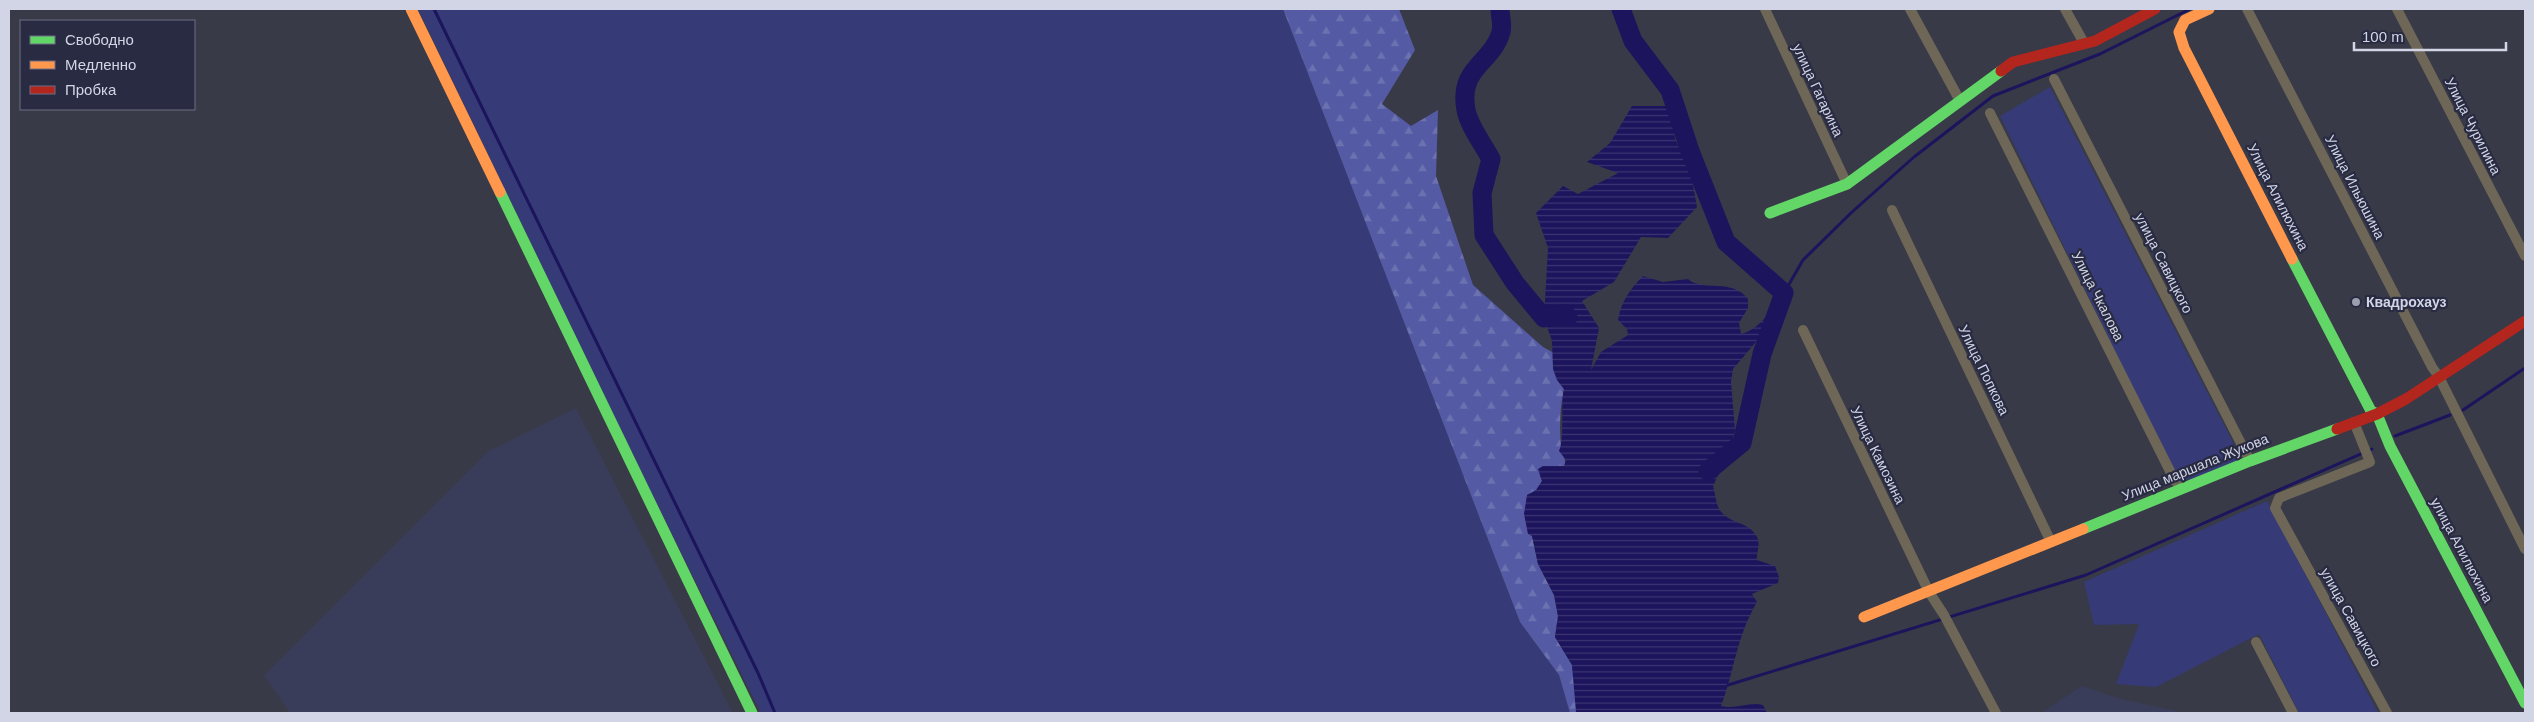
<svg xmlns="http://www.w3.org/2000/svg" width="2534" height="722" viewBox="0 0 2534 722" font-family="Helvetica,sans-serif">
	<defs>
		<pattern id="forest-firs" width="22" height="20" patternUnits="userSpaceOnUse" patternTransform="scale(1.25)"><rect width="22" height="20" fill="#545aa4"/><path d="M5 1l3.5 6h-7zM16 11l3.5 6h-7z" fill="#6c71b0"/></pattern>
		<pattern id="water-rules" width="6" height="5" patternUnits="userSpaceOnUse" patternTransform="scale(1.25)"><rect width="6" height="5" fill="#1c145c"/><path d="M0 2.5h6" fill="none" stroke="#3c3573"/></pattern>
	</defs>
	<rect width="100%" height="100%" fill="#383a47"/>
	<!-- built -->
	<g fill="#393d59">
		<path d="M576 408 733 713H290L264 675 487 452Z"/>
		<path d="M2082 686 2121 699 2185 713H2041Z"/>
	</g>
	<!-- grass -->
	<g fill="#363b77">
		<path d="M418 9H1283L1520 622 1559 675 1570 713H761L652 494Z"/>
		<path d="M2050 87 2240 456 2238 462 2190 481 2175 473 2000 116Z"/>
		<path d="M2267 501 2378 713H2299L2259 634 2156 687 2116 684 2139 624 2094 625 2084 582Z"/>
	</g>
	<!-- forest -->
	<path fill="url(#forest-firs)" d="M1283 9H1399L1415 50 1382 104 1411 126 1438 110 1436 176 1473 285 1543 347 1554 353C1554 368 1554 377 1564 389 1560 407 1559 428 1561 446 1562 454 1566 458 1565 466H1543L1540 476 1542 481 1537 490 1532 536 1538 564 1554 595 1558 616 1555 637 1572 665 1577 713H1570L1559 675 1520 622Z"/>
	<!-- water -->
	<path fill="url(#water-rules)" d="M1632 106H1672L1675 139 1690 169 1697 207 1668 238 1641 237 1614 282 1582 301 1599 328 1591 370 1601 352 1628 335 1627 329 1618 320C1621 302 1630 289 1643 276L1663 282 1688 279C1702 292 1733 278 1748 299V308L1739 323 1741 334C1761 329 1773 308 1784 293L1767 329 1733 369 1731 382 1735 430 1730 450 1713 486C1715 493 1716 503 1719 509 1728 524 1749 521 1757 537 1761 545 1756 553 1757 560L1775 566 1779 577 1778 583 1752 594 1757 602C1736 638 1735 669 1721 706 1736 710 1749 701 1763 705L1767 713 1576 712 1572 665 1555 637 1558 616 1554 595 1538 564 1532 536 1528 534 1524 514 1527 495 1536 490 1542 481 1538 469 1543 466H1564L1566 460 1559 451C1565 437 1560 407 1564 389L1557 380 1553 369 1552 341 1544 318 1548 248 1536 213 1563 186 1578 194 1618 173 1587 162 1610 143Z"/>
	<g fill="none" stroke-linecap="round" stroke-linejoin="round">
		<!-- stream -->
		<g stroke="#1c145c" stroke-width="3">
			<path d="M434 9 758 673 775 713"/>
			<path d="M1784 293 1803 260 1852 212 1914 157 1993 96 2100 54 2190 9"/>
			<path d="M2463 410 2525 368"/>
			<path d="M2395 436 2450 415"/>
			<path d="M1728 685 2086 575 2372 449"/>
		</g>
		<!-- river -->
		<g stroke="#1c145c" stroke-width="19">
			<path d="M1500 9C1500 16 1503 25 1501 32 1492 64 1458 67 1466 110 1469 126 1483 144 1491 159L1482 193 1484 235 1515 283 1544 318 1565 314 1568 317"/>
			<path d="M1621 9 1633 41 1670 90 1690 151 1726 242 1784 293 1762 354 1742 443 1708 471"/>
		</g>
		<!-- street -->
		<g stroke="#6e6757" stroke-width="10">
			<path d="M1765 9 1847 184"/>
			<path d="M1910 9 1959 99"/>
			<path d="M2065 9 2084 43"/>
			<path d="M2247 9 2432 367 2439 377 2525 549"/>
			<path d="M2397 9 2525 256"/>
			<path d="M2054 79 2250 461"/>
			<path d="M1990 113 2175 481 2186 487"/>
			<path d="M1892 210 2051 542"/>
			<path d="M1803 330 1929 592 1944 615 1996 713"/>
			<path d="M2354 422 2370 462 2279 498 2275 508 2387 713"/>
			<path d="M2256 642 2293 713"/>
		</g>
		<!-- fast -->
		<g stroke="#63d668" stroke-width="11">
			<path d="M500 192 752 713"/>
			<path d="M1770 213 1847 184 2001 71"/>
			<path d="M2292 259 2371 411 2377 414 2390 446 2525 703"/>
			<path d="M2083 529 2250 461 2337 429"/>
		</g>
		<!-- slow -->
		<g stroke="#ff974d" stroke-width="11">
			<path d="M411 9 500 192"/>
			<path d="M2209 9 2185 20 2179 32 2184 48 2292 259"/>
			<path d="M1864 617 2083 529"/>
		</g>
		<!-- jam -->
		<g stroke="#b3261e" stroke-width="11">
			<path d="M2001 71 2013 62 2095 41 2155 9"/>
			<path d="M2337 429 2377 414 2406 399 2525 321"/>
		</g>
	</g>
	<!-- markers -->
	<circle fill="#9c9fae" stroke="#282b42" stroke-width="2" cx="2356" cy="302" r="5"/>
	<g text-anchor="middle" dominant-baseline="central" stroke-width="4.5" stroke-linejoin="round" paint-order="stroke">
		<!-- street labels -->
		<g font-size="14" fill="#d2d5e5" stroke="#282b42">
			<text transform="translate(1818 90) rotate(65)">улица Гагарина</text>
			<text transform="translate(2473 126) rotate(63)">Улица Чурилина</text>
			<text transform="translate(2355 187) rotate(63)">Улица Ильюшина</text>
			<text transform="translate(2278 197) rotate(63)">Улица Алилюхина</text>
			<text transform="translate(2164 263) rotate(63)">улица Савицкого</text>
			<text transform="translate(2098 296) rotate(63)">Улица Чкалова</text>
			<text transform="translate(1984 370) rotate(64)">Улица Попкова</text>
			<text transform="translate(1878 455) rotate(64)">Улица Камозина</text>
			<text transform="translate(2195 467) rotate(-22)">Улица маршала Жукова</text>
			<text transform="translate(2462 550) rotate(62)">улица Алилюхина</text>
			<text transform="translate(2351 617) rotate(61)">улица Савицкого</text>
		</g>
		<!-- poi labels -->
		<g font-size="14" font-weight="bold" fill="#d2d5e5" stroke="#282b42" text-anchor="start">
			<text x="2366" y="302">Квадрохауз</text>
		</g>
	</g>
	<!-- border -->
	<rect width="2534" height="722" fill="none" stroke="#d2d5e5" stroke-width="20"/>
	<!-- legend -->
	<rect x="20" y="20" width="175" height="90" fill="#282b42" stroke="#6c6f83"/>
	<rect x="30" y="36" width="25" height="8" fill="#63d668" stroke="#6c6f83"/>
	<text x="65" y="45" font-size="15" fill="#d2d5e5">Свободно</text>
	<rect x="30" y="61" width="25" height="8" fill="#ff974d" stroke="#6c6f83"/>
	<text x="65" y="70" font-size="15" fill="#d2d5e5">Медленно</text>
	<rect x="30" y="86" width="25" height="8" fill="#b3261e" stroke="#6c6f83"/>
	<text x="65" y="95" font-size="15" fill="#d2d5e5">Пробка</text>
	<!-- scale -->
	<path d="M2354 42v8h152v-8" fill="none" stroke="#d2d5e5" stroke-width="2.5"/>
	<text x="2362" y="42" font-size="15" fill="#d2d5e5" stroke="#282b42" stroke-width="4" paint-order="stroke">100 m</text>
</svg>
